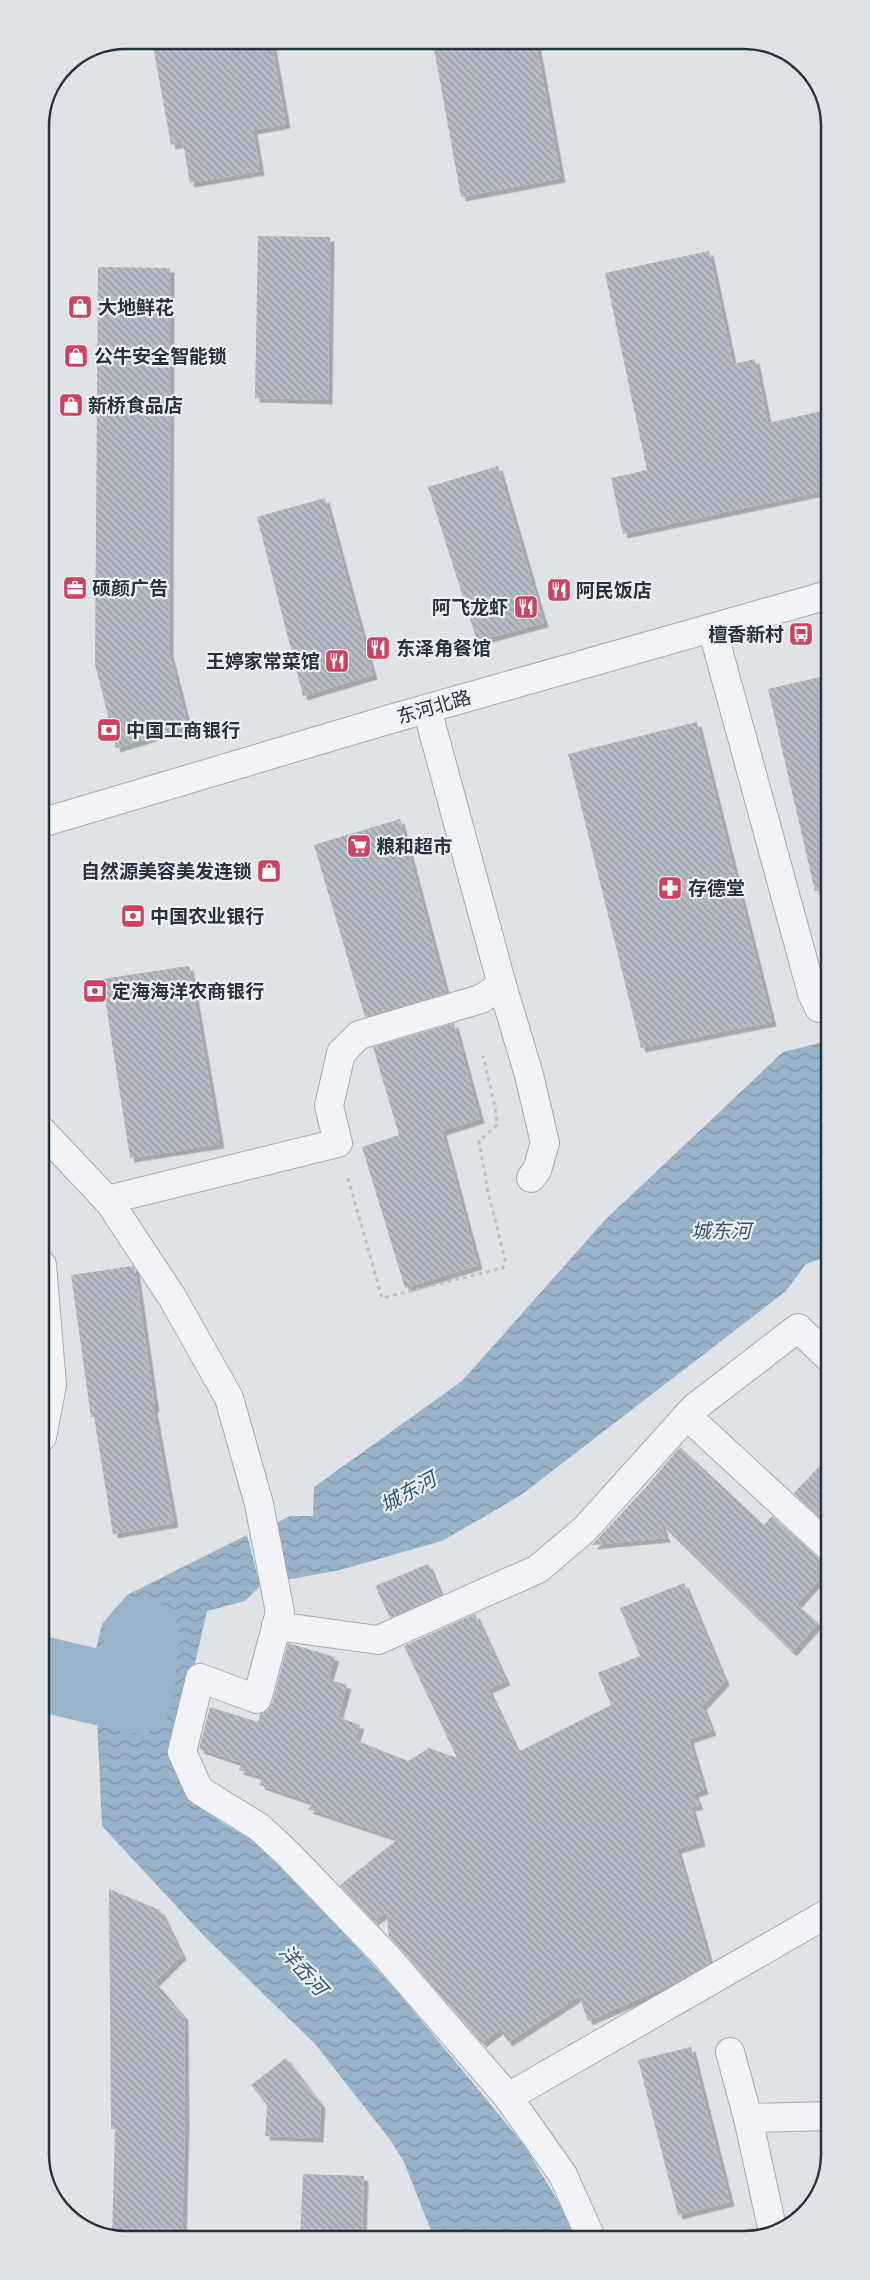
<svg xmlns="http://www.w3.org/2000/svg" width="870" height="2280" viewBox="0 0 870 2280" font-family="'Space Grotesk','Noto Sans SC',sans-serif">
	<defs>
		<pattern id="water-waves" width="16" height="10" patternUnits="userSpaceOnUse" patternTransform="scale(1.25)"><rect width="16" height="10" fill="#99b3c9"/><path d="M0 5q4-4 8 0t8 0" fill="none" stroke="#7d92a5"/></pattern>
		<pattern id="building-back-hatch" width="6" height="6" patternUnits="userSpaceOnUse" patternTransform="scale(1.25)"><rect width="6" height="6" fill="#b6bcc5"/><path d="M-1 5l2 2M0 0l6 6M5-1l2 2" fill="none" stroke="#9499a1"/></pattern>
		<filter id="shadow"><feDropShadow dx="4.5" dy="4.5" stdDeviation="0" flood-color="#0004"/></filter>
	</defs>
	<rect width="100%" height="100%" fill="#dfe3e8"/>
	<!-- water -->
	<g fill="url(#water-waves)">
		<path d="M828 1041 829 1256 806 1264 786 1291 521 1495 442 1541 340 1570 286 1580 276 1523 290 1516H313L314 1487 462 1381 605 1220 783 1052Z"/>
		<path d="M247 1535 260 1586 245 1601 207 1611 173 1759 194 1801 221 1822 264 1847 396 1990 524 2145 570 2221 574 2238H434L404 2162 391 2141 316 2045 204 1936 102 1826 94 1657 102 1624 127 1595Z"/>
	</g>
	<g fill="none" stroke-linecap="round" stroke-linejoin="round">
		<!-- river -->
		<path stroke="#99b3c9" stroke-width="75" d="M42 1674 136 1696 142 1635"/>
	</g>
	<!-- building -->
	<g fill="url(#building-back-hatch)" filter="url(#shadow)">
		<path d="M536 42 561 178 461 197 433 43Z"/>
		<path d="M272 45 286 124 253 130 260 171 190 183 183 143 171 145 153 46Z"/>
		<path d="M258 236 330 237 328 400 255 398Z"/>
		<path d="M709 251 733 364 755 359 768 423 827 410 828 490 623 534 611 478 647 470 605 273Z"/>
		<path d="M98 267 170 268 169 652 188 726 116 748 95 664Z"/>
		<path d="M498 466 544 623 477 641 428 487Z"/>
		<path d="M325 498 373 675 303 696 257 517Z"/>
		<path d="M828 675V890L815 891 768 689Z"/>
		<path d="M697 722 772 1022 641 1048 568 754Z"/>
		<path d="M400 819 446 993 365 1017 314 845Z"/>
		<path d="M189 966 220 1144 130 1158 102 979Z"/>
		<path d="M454 1023 480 1119 442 1131 478 1265 405 1288 362 1147 399 1135 373 1047Z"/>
		<path d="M133 1266 135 1269 155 1408H153L174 1523 113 1534 94 1417H91L71 1275Z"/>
		<path d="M680 1447 764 1525 772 1516 818 1558 829 1562V1568L797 1604 818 1623 792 1652 661 1524 666 1538 592 1545 646 1487Z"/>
		<path d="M829 1456V1526L794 1493Z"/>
		<path d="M428 1564 441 1595 390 1618 375 1586Z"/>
		<path d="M684 1583 725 1681 702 1706 712 1731 689 1739 704 1790 694 1793 699 1805 691 1807 701 1842 677 1849 710 1963 681 1980 588 2021 579 1996 508 2042 500 2029 482 2043 389 1936 386 1912 374 1921 340 1885 398 1839 308 1809 313 1803 260 1785 262 1777 239 1770 241 1763 199 1749 210 1707 258 1722 260 1714 268 1710 272 1703 288 1643 335 1657 328 1679 347 1685 338 1717 360 1725 355 1740 408 1761 429 1748 457 1758 404 1646 475 1614 506 1681 488 1689 518 1752 611 1705 598 1673 640 1656 620 1608Z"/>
		<path d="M109 1889 160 1910 182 1955 155 1982 184 2016 185 2123 182 2240H120L112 2237 115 2129H111Z"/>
		<path d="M691 2047 730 2202 678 2215 638 2060Z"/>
		<path d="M286 2058 321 2104 319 2138 265 2136 267 2105 251 2085Z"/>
		<path d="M303 2174 364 2176 362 2239H300Z"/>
	</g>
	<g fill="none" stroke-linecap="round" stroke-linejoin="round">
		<defs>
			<g id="minor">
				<path d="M712 628 812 993 819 1008 828 1006"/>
				<path d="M41 823 394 718 828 595"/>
				<path d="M502 985 529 1075 545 1143 537 1170 531 1178"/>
				<path d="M42 1131 110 1203 172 1297 229 1398 259 1504 280 1612 257 1699 200 1678 182 1752 199 1790 259 1827 287 1853 387 1957 508 2097 563 2175 591 2238"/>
				<path d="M107 1200 338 1143 329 1106 341 1053 359 1035 481 999 502 985 427 709"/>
				<path d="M42 1265 52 1385 42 1437"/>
				<path d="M687 1416 829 1547"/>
				<path d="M276 1626 378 1640 538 1569 585 1529 694 1408 798 1328 829 1358"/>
				<path d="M730 2052 748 2118"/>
				<path d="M508 2097 830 1912"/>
				<path d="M773 2232 748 2118 830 2116"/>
			</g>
		</defs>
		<!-- minor casing -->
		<use href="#minor" stroke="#a4aab2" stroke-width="30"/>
		<!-- path -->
		<path stroke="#bcc1c6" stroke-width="3" stroke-dasharray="4 4" stroke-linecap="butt" d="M348 1178 382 1298 503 1268 505 1259 488 1192 479 1141 497 1125 495 1107 483 1056"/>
		<!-- minor -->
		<use href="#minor" stroke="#f1f3f6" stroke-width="28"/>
	</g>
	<!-- icons -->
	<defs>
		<symbol id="shop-square" viewBox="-11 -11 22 22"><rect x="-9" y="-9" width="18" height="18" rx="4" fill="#cf425f" stroke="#eef2f6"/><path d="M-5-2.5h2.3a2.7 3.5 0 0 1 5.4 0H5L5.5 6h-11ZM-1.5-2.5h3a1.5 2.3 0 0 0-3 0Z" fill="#fff"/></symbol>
		<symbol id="office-square" viewBox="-11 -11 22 22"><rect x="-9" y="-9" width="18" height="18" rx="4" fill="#cf425f" stroke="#eef2f6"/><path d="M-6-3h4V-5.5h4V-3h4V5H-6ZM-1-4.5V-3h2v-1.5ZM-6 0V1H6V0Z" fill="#fff"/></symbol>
		<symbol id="restaurant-square" viewBox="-11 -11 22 22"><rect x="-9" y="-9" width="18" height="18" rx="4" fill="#cf425f" stroke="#eef2f6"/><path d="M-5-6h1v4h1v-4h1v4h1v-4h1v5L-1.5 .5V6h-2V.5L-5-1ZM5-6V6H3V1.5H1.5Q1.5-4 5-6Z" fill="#fff"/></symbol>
		<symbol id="bus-square" viewBox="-11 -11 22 22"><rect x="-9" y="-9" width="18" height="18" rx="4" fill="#cf425f" stroke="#eef2f6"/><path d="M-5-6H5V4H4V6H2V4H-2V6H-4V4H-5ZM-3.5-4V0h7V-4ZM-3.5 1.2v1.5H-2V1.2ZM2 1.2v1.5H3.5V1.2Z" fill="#fff"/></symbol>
		<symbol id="bank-square" viewBox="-11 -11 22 22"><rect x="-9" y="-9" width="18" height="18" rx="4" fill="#cf425f" stroke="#eef2f6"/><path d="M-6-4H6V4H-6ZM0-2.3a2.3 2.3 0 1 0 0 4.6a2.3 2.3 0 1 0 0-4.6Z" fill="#fff"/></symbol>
		<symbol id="supermarket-square" viewBox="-11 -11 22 22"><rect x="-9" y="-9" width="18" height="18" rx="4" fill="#cf425f" stroke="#eef2f6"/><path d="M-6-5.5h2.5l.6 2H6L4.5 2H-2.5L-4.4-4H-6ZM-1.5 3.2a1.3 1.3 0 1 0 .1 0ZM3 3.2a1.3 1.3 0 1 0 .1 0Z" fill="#fff"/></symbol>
		<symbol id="pharmacy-square" viewBox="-11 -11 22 22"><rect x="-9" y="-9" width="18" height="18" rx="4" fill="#cf425f" stroke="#eef2f6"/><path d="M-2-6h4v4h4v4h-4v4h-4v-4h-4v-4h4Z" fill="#fff"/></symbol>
	</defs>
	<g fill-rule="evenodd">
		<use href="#shop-square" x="66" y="293" width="28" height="28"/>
		<use href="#shop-square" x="62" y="342" width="28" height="28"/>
		<use href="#shop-square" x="57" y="391" width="28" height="28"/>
		<use href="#office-square" x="61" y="574" width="28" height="28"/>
		<use href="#restaurant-square" x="545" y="576" width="28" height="28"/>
		<use href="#restaurant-square" x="512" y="593" width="28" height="28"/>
		<use href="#bus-square" x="787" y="620" width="28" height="28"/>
		<use href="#restaurant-square" x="364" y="634" width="28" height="28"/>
		<use href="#restaurant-square" x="323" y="647" width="28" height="28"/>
		<use href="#bank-square" x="95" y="716" width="28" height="28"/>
		<use href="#supermarket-square" x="345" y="832" width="28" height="28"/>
		<use href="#shop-square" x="255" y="857" width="28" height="28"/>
		<use href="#pharmacy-square" x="656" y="874" width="28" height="28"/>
		<use href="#bank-square" x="119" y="902" width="28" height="28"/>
		<use href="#bank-square" x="81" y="977" width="28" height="28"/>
	</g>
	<g text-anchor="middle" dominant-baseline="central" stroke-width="4.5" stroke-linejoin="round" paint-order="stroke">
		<!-- poi labels -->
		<g font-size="19" font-weight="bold" fill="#27323f" stroke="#eef2f6" text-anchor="start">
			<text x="98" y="307">大地鲜花</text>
			<text x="94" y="356">公牛安全智能锁</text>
			<text x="88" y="405">新桥食品店</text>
			<text x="92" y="588">硕颜广告</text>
			<text x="576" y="590">阿民饭店</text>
			<text x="508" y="607" text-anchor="end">阿飞龙虾</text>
			<text x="784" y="634" text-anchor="end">檀香新村</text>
			<text x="396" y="648">东泽角餐馆</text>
			<text x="320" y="661" text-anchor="end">王婷家常菜馆</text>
			<text x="126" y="730">中国工商银行</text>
			<text x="376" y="846">粮和超市</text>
			<text x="252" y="871" text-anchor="end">自然源美容美发连锁</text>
			<text x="688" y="888">存德堂</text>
			<text x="150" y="916">中国农业银行</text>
			<text x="112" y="991">定海海洋农商银行</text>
		</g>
		<!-- street labels -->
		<g font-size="19" fill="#27323f" stroke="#eef2f6">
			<text transform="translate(434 707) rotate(-16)">东河北路</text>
		</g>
		<!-- water labels -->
		<g font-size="20" font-style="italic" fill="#315373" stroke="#eef2f6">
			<text x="721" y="1231">城东河</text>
			<text transform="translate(408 1492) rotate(-29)">城东河</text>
			<text transform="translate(303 1970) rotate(48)">洋岙河</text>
		</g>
	</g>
	<!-- crop -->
	<path d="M0 0H870V2280H0ZM126 49H744A77 77 0 0 1 821 126V2154A77 77 0 0 1 744 2231H126A77 77 0 0 1 49 2154V126A77 77 0 0 1 126 49Z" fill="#dee3e7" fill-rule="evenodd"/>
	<path fill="none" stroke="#27323f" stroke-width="2.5" d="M126 49H744A77 77 0 0 1 821 126V2154A77 77 0 0 1 744 2231H126A77 77 0 0 1 49 2154V126A77 77 0 0 1 126 49Z"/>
</svg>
